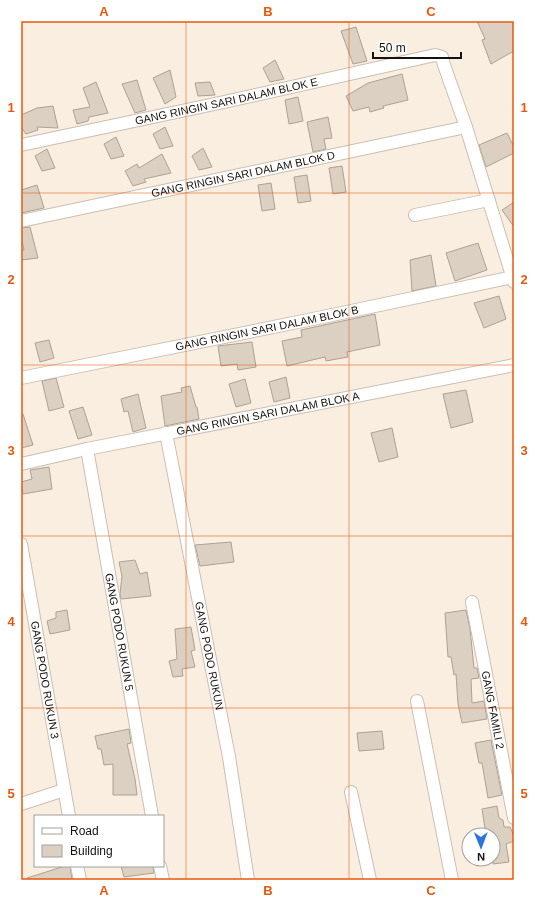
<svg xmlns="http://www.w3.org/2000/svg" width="535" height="901" viewBox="0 0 535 901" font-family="Helvetica,sans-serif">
	<rect width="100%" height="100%" fill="#faeee0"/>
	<!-- building -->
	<g fill="#dcd0c3" stroke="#aca194">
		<path d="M477 21H514V51L491 64 482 40 485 39Z"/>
		<path d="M356 27 367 61 353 64 341 31Z"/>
		<path d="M275 60 284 79 270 82 263 68Z"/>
		<path d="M170 70 176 97 165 104 153 78Z"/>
		<path d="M402 74 408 100 383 106 384 108 370 112 369 107 353 111 346 96 368 83Z"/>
		<path d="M137 80 146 110 135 113 122 84Z"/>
		<path d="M96 82 108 113 89 117 88 121 77 124 73 110 90 107 83 88Z"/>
		<path d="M210 82 215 95 198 96 195 83Z"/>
		<path d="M298 97 303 121 289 124 285 100Z"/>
		<path d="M53 106 58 128 37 127 38 130 26 134 21 127V115L37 108Z"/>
		<path d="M328 117 332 138 324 139 326 149 313 152 307 122Z"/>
		<path d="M165 127 173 146 160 149 153 134Z"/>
		<path d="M507 133 514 147V153L486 167 479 145Z"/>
		<path d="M116 137 124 156 111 159 104 144Z"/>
		<path d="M203 148 212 167 199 170 192 156Z"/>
		<path d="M47 149 55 168 42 171 35 156Z"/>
		<path d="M162 154 171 173 144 179 146 182 133 186 125 171 137 164 139 168Z"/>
		<path d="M342 166 346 192 333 194 329 168Z"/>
		<path d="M307 175 311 201 298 203 294 177Z"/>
		<path d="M271 183 275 209 262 211 258 185Z"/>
		<path d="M37 185 44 208 21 213V190Z"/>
		<path d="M514 202V227L502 210Z"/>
		<path d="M30 227 38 258 21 260V250H24L21 236V228Z"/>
		<path d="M478 243 487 270 455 281 446 253Z"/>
		<path d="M431 255 436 286 412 291 410 260Z"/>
		<path d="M499 296 506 319 484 328 474 303Z"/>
		<path d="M375 314 380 345 347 352 348 357 326 361 325 357 287 366 282 341 302 337 301 330Z"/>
		<path d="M49 340 54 358 40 362 35 343Z"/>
		<path d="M252 342 256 367 238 370 237 364 221 366 218 346Z"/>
		<path d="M286 377 290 398 274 402 269 382Z"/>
		<path d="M56 378 64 407 49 411 42 381Z"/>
		<path d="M245 379 251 403 236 407 229 384Z"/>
		<path d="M190 386 196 407H197L199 419 165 426 161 396 182 392 181 388Z"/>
		<path d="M466 390 473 422 451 428 443 394Z"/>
		<path d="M138 394 146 428 133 432 128 411 124 412 121 399Z"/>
		<path d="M83 407 92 435 78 439 69 411Z"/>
		<path d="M21 414H23L33 445 21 448Z"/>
		<path d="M392 428 398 457 379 462 371 433Z"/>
		<path d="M49 467 52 489 23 494 21 482 32 479 30 470Z"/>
		<path d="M231 542 234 562 200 566 195 545Z"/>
		<path d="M135 560 140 574 147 572 151 596 121 599 120 594 122 576 119 562Z"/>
		<path d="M67 610 70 630 50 634 47 621 56 618V612Z"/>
		<path d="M466 610 470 629 474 668H477L479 678 471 679 472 703 484 701 487 719 462 723 458 704 456 674 454 675 451 657H448L445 613Z"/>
		<path d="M191 627 195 650 191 651 195 667 182 669 183 676 173 677 169 661 177 659 175 629Z"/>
		<path d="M129 729 131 743 127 744 135 779 137 795H113V764L104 765 101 749H98L95 736Z"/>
		<path d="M382 731 384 749 359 751 357 733Z"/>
		<path d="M491 740 502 795 488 798 482 763H479L475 743Z"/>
		<path d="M497 806 499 818 503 820 504 827H510L514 836V841L506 844 509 862 493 864V835H486L482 809Z"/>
		<path d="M65 866H70L72 880H28L27 878Z"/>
		<path d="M121 866H153L154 873 124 877Z"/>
	</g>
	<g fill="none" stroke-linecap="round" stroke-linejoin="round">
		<defs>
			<g id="minor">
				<path id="s1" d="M21 145 224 102 435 55 442 57 444 65 466 127 514 282"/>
				<path d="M415 215 489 200"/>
				<path id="s2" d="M21 221 466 127"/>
				<path id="s3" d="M21 378 313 319 513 277"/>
				<path id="s4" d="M166 433 229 757 248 880"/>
				<path id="s5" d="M87 449 152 816"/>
				<path id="s6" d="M21 464 87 449 514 365"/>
				<path id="s7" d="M21 544 69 816"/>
				<path id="s8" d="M472 602 514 818"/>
				<path d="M417 701 452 880"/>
				<path d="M351 792 370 880"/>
				<path d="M21 804 64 790"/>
				<path d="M77 866 80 880"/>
				<path d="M160 866 163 880"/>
			</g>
		</defs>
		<!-- minor casing -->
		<use href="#minor" stroke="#cabfb1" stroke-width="14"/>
		<!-- minor -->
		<use href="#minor" stroke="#fff" stroke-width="12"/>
	</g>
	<!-- grid -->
	<path fill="none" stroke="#e8590c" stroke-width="1" stroke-opacity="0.55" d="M186 21V880M349 21V880M21 193H514M21 365H514M21 536H514M21 708H514"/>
	<g text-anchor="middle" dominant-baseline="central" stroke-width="3" stroke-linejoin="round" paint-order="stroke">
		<!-- street labels -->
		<g font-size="11" fill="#15110c" stroke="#fff">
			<text stroke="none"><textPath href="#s1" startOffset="210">GANG RINGIN SARI DALAM BLOK E</textPath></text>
			<text stroke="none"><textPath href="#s2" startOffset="227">GANG RINGIN SARI DALAM BLOK D</textPath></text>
			<text stroke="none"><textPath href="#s3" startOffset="251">GANG RINGIN SARI DALAM BLOK B</textPath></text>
			<text stroke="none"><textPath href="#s6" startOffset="252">GANG RINGIN SARI DALAM BLOK A</textPath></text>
			<text stroke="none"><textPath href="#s5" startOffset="186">GANG PODO RUKUN 5</textPath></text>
			<text stroke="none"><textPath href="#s4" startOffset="227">GANG PODO RUKUN</textPath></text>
			<text stroke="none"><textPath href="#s7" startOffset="138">GANG PODO RUKUN 3</textPath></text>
			<text stroke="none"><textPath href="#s8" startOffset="110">GANG FAMILI 2</textPath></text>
		</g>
	</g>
	<!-- border -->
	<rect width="535" height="901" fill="none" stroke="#ffffff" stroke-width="44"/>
	<!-- legend -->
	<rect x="34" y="815" width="130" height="52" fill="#ffffff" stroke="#a1a09e"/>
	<rect x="42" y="828" width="20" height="6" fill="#ffffff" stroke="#a1a09e"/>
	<text x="70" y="835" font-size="12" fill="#15110c">Road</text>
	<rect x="42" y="845" width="20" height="12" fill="#dcd0c3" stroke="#a1a09e"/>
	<text x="70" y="855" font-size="12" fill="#15110c">Building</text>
	<!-- north arrow -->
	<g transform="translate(481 847) rotate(179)"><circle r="19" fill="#ffffff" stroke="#a1a09e"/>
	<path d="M0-3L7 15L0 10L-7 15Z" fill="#2d74e1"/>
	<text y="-6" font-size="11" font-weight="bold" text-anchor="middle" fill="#15110c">N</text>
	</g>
	<!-- scale -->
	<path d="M373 52v6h88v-6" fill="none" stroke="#15110c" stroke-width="2"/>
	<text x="379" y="52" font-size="12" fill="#15110c" stroke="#ffffff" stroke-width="3" paint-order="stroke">50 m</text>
	<rect x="22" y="22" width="491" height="857" fill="none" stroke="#e8590c" stroke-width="1.5"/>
	<g font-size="13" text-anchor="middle" font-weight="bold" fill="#e8590c">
		<text x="104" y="16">A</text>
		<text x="268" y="16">B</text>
		<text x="431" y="16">C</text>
		<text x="11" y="112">1</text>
		<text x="524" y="112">1</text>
		<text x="11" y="284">2</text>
		<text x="524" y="284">2</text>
		<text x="11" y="455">3</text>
		<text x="524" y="455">3</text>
		<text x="11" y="626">4</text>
		<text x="524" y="626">4</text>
		<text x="11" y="798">5</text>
		<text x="524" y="798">5</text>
		<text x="104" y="895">A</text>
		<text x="268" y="895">B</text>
		<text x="431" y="895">C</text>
	</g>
</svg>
